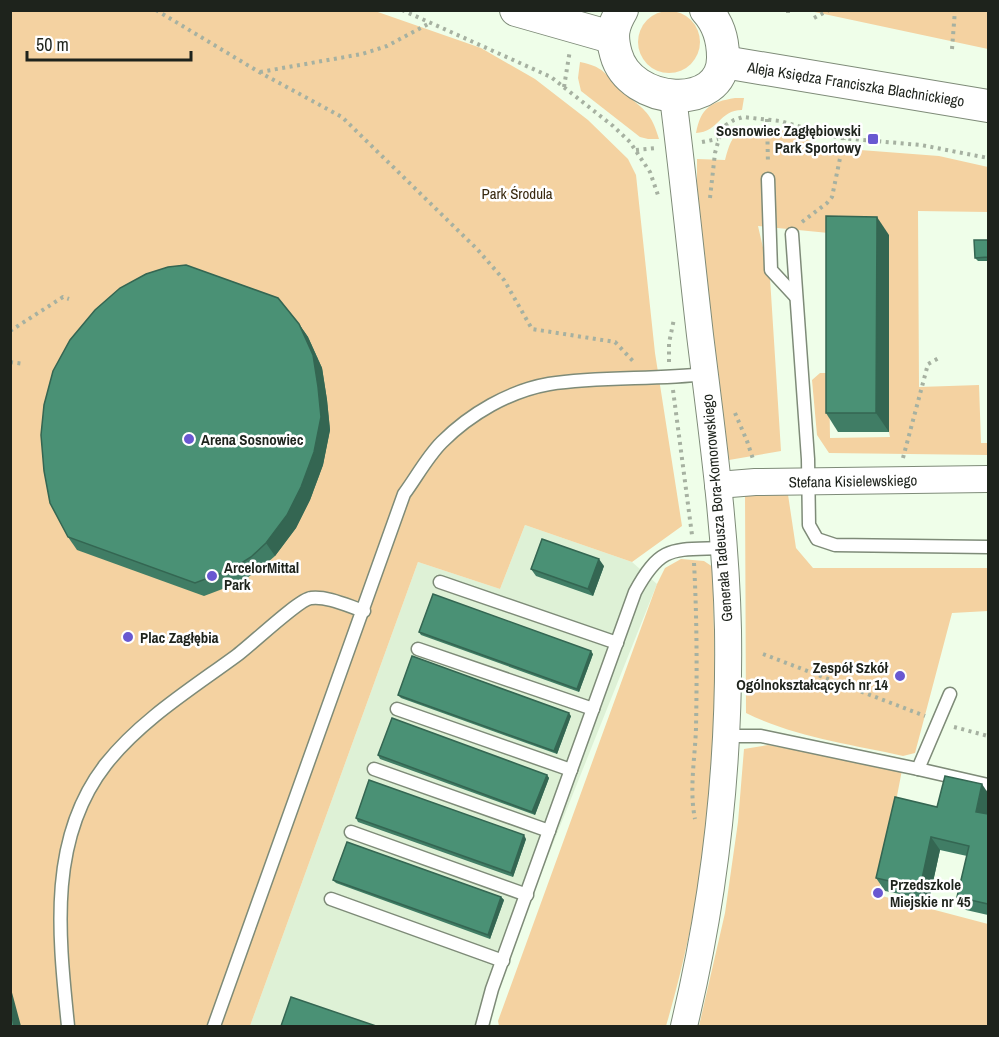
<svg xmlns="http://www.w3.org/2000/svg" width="999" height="1037" viewBox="0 0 999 1037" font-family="'Archivo Narrow',sans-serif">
	<rect width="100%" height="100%" fill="#effee9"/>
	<!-- built -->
	<path fill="#def1d6" d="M525 525 632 562 657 584 488 1006 491 1026H250L418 562 500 589Z"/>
	<!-- green -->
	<g fill="#f4d2a1">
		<path d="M10 11H375L481 48 535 79 588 120 628 159 636 175 655 353 682 526 632 562 525 525 500 589 418 562 250 1026H11Z"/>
		<path d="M809 11H988V49L810 11Z"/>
		<circle cx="669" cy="42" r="31"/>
		<path d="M580 62C607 67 607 78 626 94 645 111 651 112 659 139H648L640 137 581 91 578 78Z"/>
		<path d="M735 98H744L742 110C719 110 719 132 696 133 701 108 710 102 735 98Z"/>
		<path d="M776 129 793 133 813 142 834 148 939 156 988 167V212L918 211 919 387 979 385 981 443H988V455L829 453 817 435 812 380 820 373H829L830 438 890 437 889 432V235L839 234 758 226 770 278 781 451 729 460 697 205V159L725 160C734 124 742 130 776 129Z"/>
		<path d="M787 488 796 548 813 568H988V611L952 613 915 753 903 756C850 744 794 737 746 713L745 492Z"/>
		<path d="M681 559 704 561 713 567C713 620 716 673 714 726 712 826 694 931 666 1026H499L498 1021 657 584 665 568Z"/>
		<path d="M768 745 902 770 878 895 988 924V1026H699L725 913 738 822 744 749Z"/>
	</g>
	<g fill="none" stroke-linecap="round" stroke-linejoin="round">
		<defs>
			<g id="service">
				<path d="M768 179 771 270 796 297"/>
				<path d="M792 234 808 459 809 525 817 539 835 545 988 547"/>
				<path d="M440 582 617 643"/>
				<path d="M418 649 593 709"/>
				<path d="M397 709 571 770"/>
				<path d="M726 736H761L918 769 950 694"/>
				<path d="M374 769 549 831"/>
				<path d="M918 769 988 785"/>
				<path d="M351 832 527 895"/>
				<path d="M331 899 503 961"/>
				<path d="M68 1026C59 937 47 839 106 764 141 720 191 689 236 656 250 646 299 599 311 598 328 596 348 606 364 611"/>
				<path d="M214 1026 404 494C416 478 427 457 442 442 470 414 509 391 549 384 601 376 654 380 705 374"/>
				<path d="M482 1026 492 989 635 592C661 544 673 550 723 548"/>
			</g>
			<g id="minor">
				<path d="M673 97C683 176 691 256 700 335 712 433 726 531 728 630 730 763 715 897 684 1026"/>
				<path d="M718 485 755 482 988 479"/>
			</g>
			<g id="tertiary">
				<path d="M516 10 611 37"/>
				<path d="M622 10C612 27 611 36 616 54 630 106 724 112 723 57 723 40 718 23 706 10"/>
				<path d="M724 62 988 106"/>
			</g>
		</defs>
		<!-- service casing -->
		<use href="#service" stroke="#7e8b78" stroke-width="15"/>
		<!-- minor casing -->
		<use href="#minor" stroke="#7e8b78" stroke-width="28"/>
		<!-- tertiary casing -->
		<use href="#tertiary" stroke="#7e8b78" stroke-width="34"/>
		<!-- path -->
		<g stroke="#a6b1a1" stroke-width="4" stroke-dasharray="3 4.5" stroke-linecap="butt">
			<path d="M156 10 259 72 342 117 477 249 504 280 532 329 615 342 633 361"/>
			<path d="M402 10 551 77 613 126 630 142 650 172 659 198"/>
			<path d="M788 13V10"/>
			<path d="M814 18 829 10"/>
			<path d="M952 49 955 10"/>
			<path d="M260 72 362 54 387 46 430 23"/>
			<path d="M564 87 570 50"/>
			<path d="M767 119 768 164"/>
			<path d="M702 142 718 139"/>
			<path d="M636 150 656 148"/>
			<path d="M710 198 715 153 720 135 726 125 734 120 743 117 780 121 840 138 921 145 988 158"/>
			<path d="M802 222 827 203 832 197 844 139"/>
			<path d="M10 331 63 297 69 299"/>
			<path d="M10 362 24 364"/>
			<path d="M669 362V343L674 319"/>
			<path d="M673 390 692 535"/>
			<path d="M735 413 747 441 753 459"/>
			<path d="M903 458 928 364 939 358"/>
			<path d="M694 563C697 618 697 673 696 728 695 759 689 789 695 819"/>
			<path d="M763 654 925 716"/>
			<path d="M954 727 988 736"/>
		</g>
		<!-- service -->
		<use href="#service" stroke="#fff" stroke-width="12"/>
		<!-- minor -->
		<use href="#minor" stroke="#fff" stroke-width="26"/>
		<!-- tertiary -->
		<use href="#tertiary" stroke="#fff" stroke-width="32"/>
	</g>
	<!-- wall -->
	<g fill="#407d65">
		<path d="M889 235V432H838L826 413Z"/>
		<path d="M988 240V261H978L975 258Z"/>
		<path d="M299 324 308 337 322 368 327 400 330 430 323 465 310 500 296 528 275 556 260 569 241 582 204 596 77 550 68 537Z"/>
		<path d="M604 566 593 596 536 576 531 569Z"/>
		<path d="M419 632 593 654 579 692 421 635Z"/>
		<path d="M398 695 571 716 557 754 401 698Z"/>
		<path d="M378 755 547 775 549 778 535 815 380 759Z"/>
		<path d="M937 807 988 814V915L966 910 957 897 967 856 940 850 929 900 885 891 876 878Z"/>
		<path d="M356 818 526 839 513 877 358 822Z"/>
		<path d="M333 880 501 897 504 900 490 939 336 883Z"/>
	</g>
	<!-- shaded-wall -->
	<g fill="#346652">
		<path d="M877 217 889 235V432L876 413Z"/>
		<path d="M299 324 308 337 322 368 327 400 330 430 323 465 310 500 296 528 275 556 266 543Z"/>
		<path d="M599 559 604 566 593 596 588 589Z"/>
		<path d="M591 651 593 654 579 692 577 689Z"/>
		<path d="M569 713 571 716 557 754 554 751Z"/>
		<path d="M547 775 549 778 535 815 532 812Z"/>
		<path d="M982 784 988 793V808L985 824 976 812Z"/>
		<path d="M524 835 526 839 513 877 511 873Z"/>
		<path d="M931 837 940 850 929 900 920 888Z"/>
		<path d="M501 897 504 900 490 939 488 935Z"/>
		<path d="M10 985 18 1015 21 1026H14L10 1008Z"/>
	</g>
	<!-- building -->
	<g fill="#4a9175" stroke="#346652" stroke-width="1.5">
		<path d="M826 216 877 217 876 413H826Z"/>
		<path d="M974 240H988V257L975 258Z"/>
		<path d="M186 265 278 298 299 324 313 355 318 387 321 417 314 452 301 487 287 515 266 543 251 557 232 569 195 583 68 537 50 503 44 471 41 435 44 405 53 371 70 340 95 310 120 288 146 274 168 267Z"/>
		<path d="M542 539 599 559 588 589 531 569Z"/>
		<path d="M433 594 591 651 577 689 419 632Z"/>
		<path d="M412 656 569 713 554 751 398 695Z"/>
		<path d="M392 718 547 775 532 812 378 755Z"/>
		<path d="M945 776 982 784 976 812 988 814V904L957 897 969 846 931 837 920 888 876 878 895 797 937 807Z"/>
		<path d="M369 780 524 835 511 873 356 818Z"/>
		<path d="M347 842 501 897 488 935 333 880Z"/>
		<path d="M291 997 376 1026H281Z"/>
		<path d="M10 1008 14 1026H10Z"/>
	</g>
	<!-- markers -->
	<g fill="#6958d1" stroke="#fff" stroke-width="2">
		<rect x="867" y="133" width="12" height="12" rx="3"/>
		<circle cx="189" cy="439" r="6"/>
		<circle cx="212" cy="576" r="6"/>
		<circle cx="128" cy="637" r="6"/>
		<circle cx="900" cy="676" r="6"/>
		<circle cx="878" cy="893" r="6"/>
	</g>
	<g text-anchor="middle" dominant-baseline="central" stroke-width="5" stroke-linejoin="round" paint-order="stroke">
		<!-- street labels -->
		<g font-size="15" fill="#1e231c" stroke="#fff">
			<text transform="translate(856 84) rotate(9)">Aleja Księdza Franciszka Blachnickiego</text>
			<text transform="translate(853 481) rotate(-1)">Stefana Kisielewskiego</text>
			<text transform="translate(717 508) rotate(-95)">Generała Tadeusza Bora-Komorowskiego</text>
		</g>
		<!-- poi labels -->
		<g font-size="15" font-weight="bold" fill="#1e231c" stroke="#fff" text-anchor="start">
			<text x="861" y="130" text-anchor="end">Sosnowiec Zagłębiowski<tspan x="861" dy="17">Park Sportowy</tspan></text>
			<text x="201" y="439">Arena Sosnowiec</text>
			<text x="224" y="567">ArcelorMittal<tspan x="224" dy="17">Park</tspan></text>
			<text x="140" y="637">Plac Zagłębia</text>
			<text x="888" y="667" text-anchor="end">Zespół Szkół<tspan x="888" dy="17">Ogólnokształcących nr 14</tspan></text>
			<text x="890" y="884">Przedszkole<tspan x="890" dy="17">Miejskie nr 45</tspan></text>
		</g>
		<!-- park labels -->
		<g font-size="15" fill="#39290f" stroke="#fff">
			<text x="517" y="193">Park Środula</text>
		</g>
	</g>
	<!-- border -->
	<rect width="999" height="1037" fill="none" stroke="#1e231c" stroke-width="24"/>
	<!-- scale -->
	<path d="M27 51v9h164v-9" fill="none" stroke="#1e231c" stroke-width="3"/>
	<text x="36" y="51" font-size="18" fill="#1e231c" stroke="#ffffff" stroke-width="4.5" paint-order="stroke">50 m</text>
</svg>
